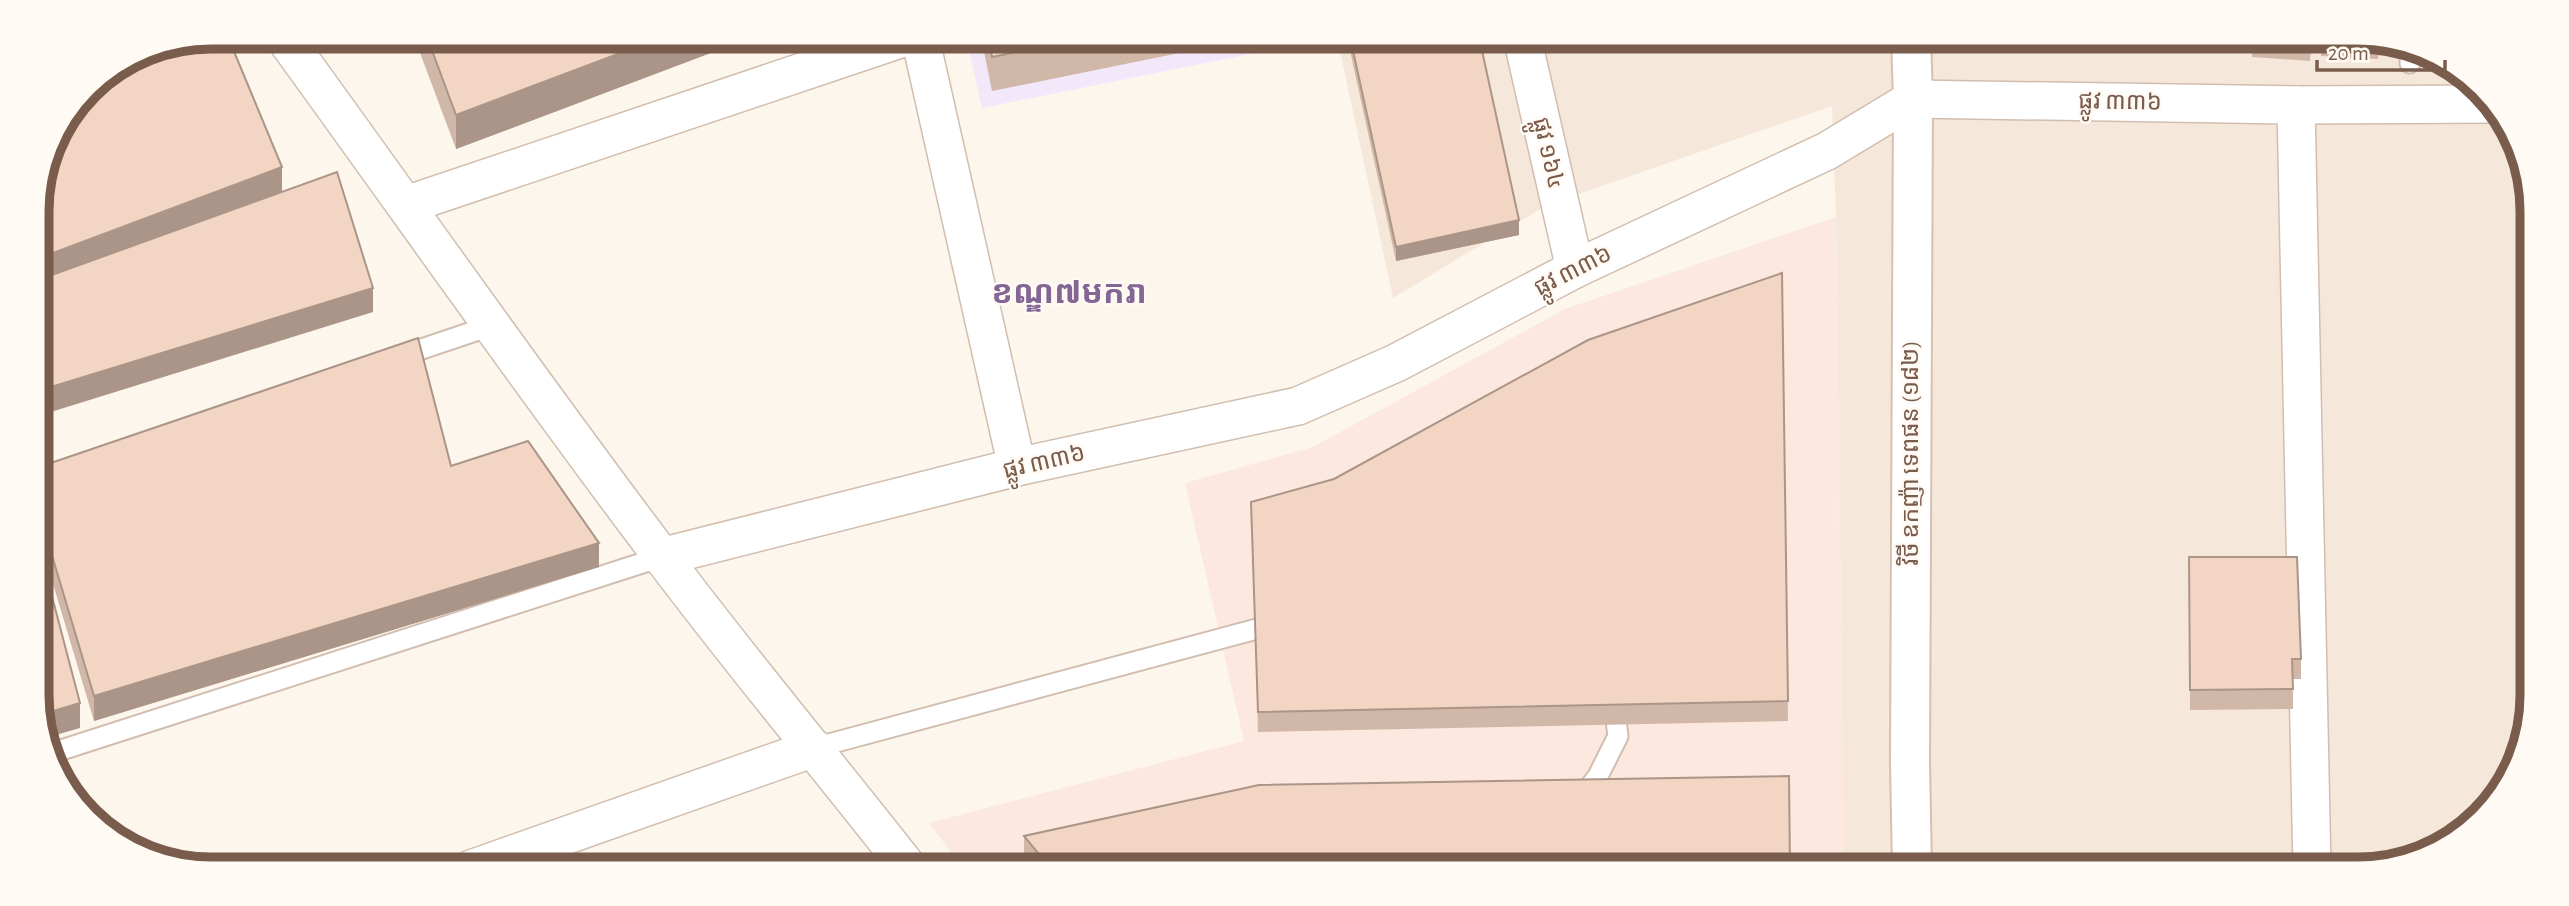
<svg xmlns="http://www.w3.org/2000/svg" width="2569" height="906" viewBox="0 0 2569 906" font-family="'Alegreya Sans','Noto Sans Khmer',sans-serif">
	<rect width="100%" height="100%" fill="#fdf6ec"/>
	<!-- residential -->
	<path fill="#f5e8da" d="M1337 37H2358L2414 46 2489 96 2531 188 2523 751 2464 834 2369 869H1844L1836 217 1832 106 1547 205 1393 298Z"/>
	<!-- commercial -->
	<path fill="#fde8e0" d="M1836 217 1844 869H964L929 823 1244 741 1185 483 1313 447 1565 309Z"/>
	<!-- education -->
	<path fill="#f3e8fa" d="M966 37H1330V38L982 108Z"/>
	<g fill="none" stroke-linecap="round" stroke-linejoin="round">
		<defs>
			<g id="lane">
				<path d="M2410 63 2411 45"/>
				<path d="M398 357 490 326"/>
				<path d="M814 748 1279 623"/>
				<path d="M52 753 661 557"/>
				<path d="M1580 800 1598 776 1618 736 1613 698"/>
			</g>
			<g id="street">
				<path d="M284 37C409 209 531 384 660 554 740 661 827 764 909 869"/>
				<path d="M920 37 1017 467"/>
				<path d="M1522 37 1575 269"/>
				<path d="M2296 105 2312 869"/>
				<path d="M406 205 906 37"/>
				<path d="M661 557 1017 467 1298 406 1396 363 1575 269 1827 151 1913 99 2296 105 2493 104"/>
				<path d="M471 869 814 748"/>
			</g>
			<path id="secondary" d="M1911 37 1913 99 1910 762 1912 869"/>
		</defs>
		<!-- lane casing -->
		<use href="#lane" stroke="#d1beb0" stroke-width="23"/>
		<!-- street casing -->
		<use href="#street" stroke="#d1beb0" stroke-width="40"/>
		<!-- secondary casing -->
		<use href="#secondary" stroke="#d6c0b0" stroke-width="42"/>
		<!-- lane -->
		<use href="#lane" stroke="#fff" stroke-width="19"/>
		<!-- street -->
		<use href="#street" stroke="#fff" stroke-width="37"/>
		<!-- secondary -->
		<use href="#secondary" stroke="#fff" stroke-width="38"/>
	</g>
	<!-- wall -->
	<g fill="#d1b7a8">
		<path d="M414 37H753L456 149Z"/>
		<path d="M981 37H1258L992 91Z"/>
		<path d="M1347 37H1479L1519 235 1396 261Z"/>
		<rect x="1698" y="37" width="132" height="7"/>
		<path d="M2253 37H2312L2310 61 2252 57Z"/>
		<path d="M2322 37H2358L2379 40 2378 59 2321 56Z"/>
		<path d="M1782 273 1788 721 1258 732 1251 502 1334 479Z"/>
		<path d="M451 466 599 567 94 721 39 537V467Z"/>
		<path d="M2189 557 2301 659V679H2293V709L2190 710Z"/>
		<path d="M1024 836 1790 869H1034L1024 856Z"/>
	</g>
	<!-- shaded-wall -->
	<g fill="#aa9588">
		<path d="M663 37H753L456 149V115Z"/>
		<path d="M282 167V201L38 292 37 259Z"/>
		<path d="M1519 220V235L1396 261V247Z"/>
		<path d="M373 288V312L38 416V391Z"/>
		<path d="M599 543V567L94 721V696Z"/>
		<path d="M80 703V728L45 738 40 729V715Z"/>
	</g>
	<!-- building -->
	<g fill="#f3d5c3" stroke="#aa9588" stroke-width="2">
		<path d="M211 37H228L282 167 37 259V199L55 134 96 80 144 50Z"/>
		<path d="M427 37H663L456 115Z"/>
		<path d="M988 37H1091L992 57Z"/>
		<path d="M1350 37H1479L1519 220 1396 247Z"/>
		<path d="M2253 37H2311L2310 47 2252 43Z"/>
		<path d="M2322 37H2358L2378 40V44L2321 41Z"/>
		<path d="M337 172 373 288 38 391V280Z"/>
		<path d="M1782 273 1788 701 1258 712 1251 502 1334 479 1588 340Z"/>
		<path d="M418 338 451 466 528 441 599 543 94 696 39 512V467Z"/>
		<path d="M39 547 80 703 40 715Z"/>
		<path d="M2189 557H2297L2301 659H2292L2293 689 2190 690Z"/>
		<path d="M1789 776 1790 869H1051L1024 836 1259 785Z"/>
	</g>
	<g text-anchor="middle" dominant-baseline="central" stroke-width="5" stroke-linejoin="round" paint-order="stroke">
		<!-- street labels -->
		<g font-size="24" fill="#7a5c4d" stroke="#fffaf3">
			<text transform="translate(2120 102) rotate(1)">ផ្លូវ ៣៣៦</text>
			<text transform="translate(1548 153) rotate(77)">ផ្លូវ ១៦៤</text>
			<text transform="translate(1573 271) rotate(-27)">ផ្លូវ ៣៣៦</text>
			<text transform="translate(1911 453) rotate(-90)">វិថី ឧកញ៉ា ទេពផន (១៨២)</text>
			<text transform="translate(1044 462) rotate(-13)">ផ្លូវ ៣៣៦</text>
		</g>
		<!-- district labels -->
		<g font-size="32" font-weight="bold" fill="#846695" stroke="#fffaf3">
			<text x="1069" y="293">ខណ្ឌ៧មករា</text>
		</g>
	</g>
	<!-- crop -->
	<path d="M0 0H2569V906H0ZM211 49H2358A162 162 0 0 1 2520 211V695A162 162 0 0 1 2358 857H211A162 162 0 0 1 49 695V211A162 162 0 0 1 211 49Z" fill="#fffaf3" fill-rule="evenodd"/>
	<path fill="none" stroke="#7a5c4d" stroke-width="9" d="M211 49H2358A162 162 0 0 1 2520 211V695A162 162 0 0 1 2358 857H211A162 162 0 0 1 49 695V211A162 162 0 0 1 211 49Z"/>
	<!-- scale -->
	<path d="M2317 60v10h128v-10" fill="none" stroke="#7a5c4d" stroke-width="3.5"/>
	<text x="2328" y="60" font-size="21" fill="#7a5c4d" stroke="#fffaf3" stroke-width="5" paint-order="stroke">20 m</text>
</svg>
